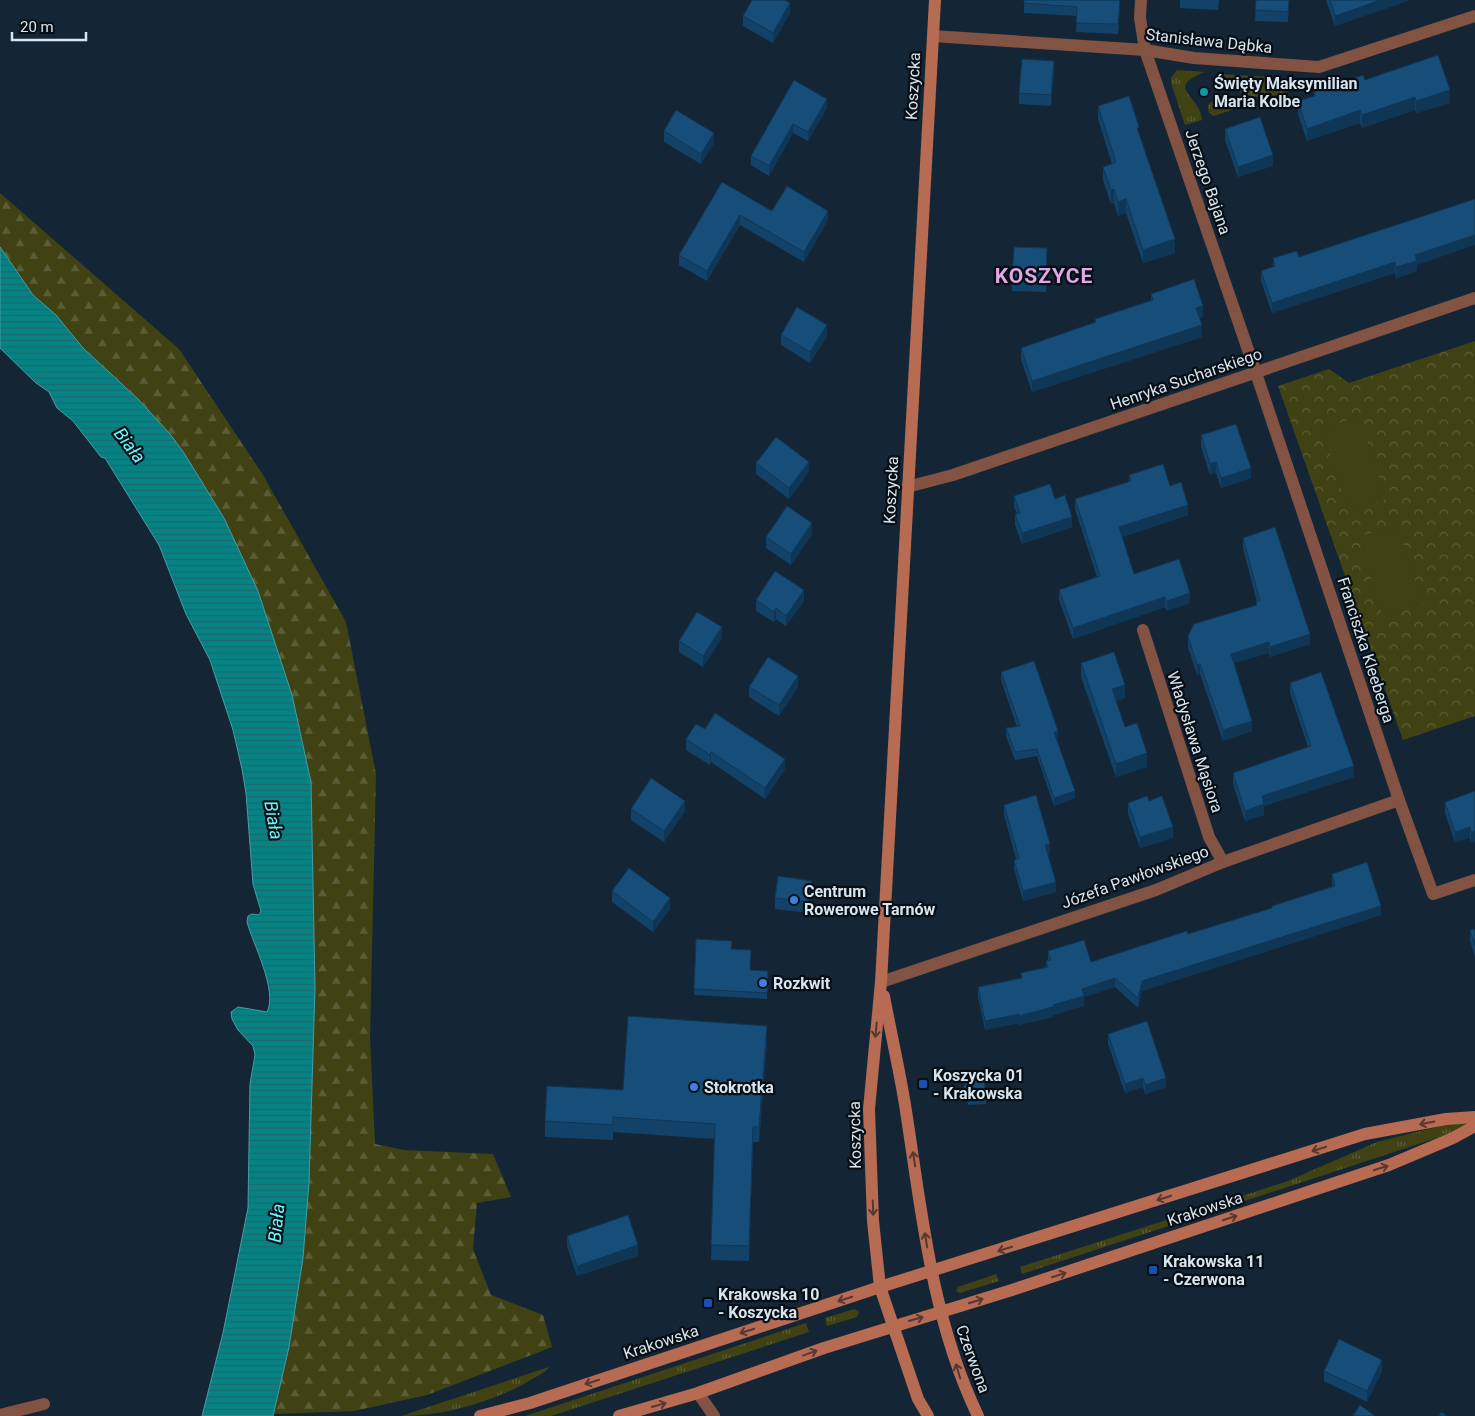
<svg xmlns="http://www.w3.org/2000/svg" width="1475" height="1416" viewBox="0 0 1475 1416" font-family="Roboto,sans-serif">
	<defs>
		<pattern id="grass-tufts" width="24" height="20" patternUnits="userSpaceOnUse" patternTransform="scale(1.25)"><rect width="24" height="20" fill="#404214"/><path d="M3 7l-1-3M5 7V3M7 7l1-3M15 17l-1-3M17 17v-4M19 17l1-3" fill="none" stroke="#5b5d36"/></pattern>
		<pattern id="forest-firs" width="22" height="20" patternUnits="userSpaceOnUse" patternTransform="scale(1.25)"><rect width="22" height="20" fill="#404214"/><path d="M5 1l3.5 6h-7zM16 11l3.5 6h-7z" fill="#5b5d36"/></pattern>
		<pattern id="park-crowns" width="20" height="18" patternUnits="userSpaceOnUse" patternTransform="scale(1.25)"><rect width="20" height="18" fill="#404214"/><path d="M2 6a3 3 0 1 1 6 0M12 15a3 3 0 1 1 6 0" fill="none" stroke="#5b5d36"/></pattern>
		<pattern id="water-rules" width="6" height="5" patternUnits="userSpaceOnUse" patternTransform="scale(1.25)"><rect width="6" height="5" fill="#058284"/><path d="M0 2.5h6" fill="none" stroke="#1d696c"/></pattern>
	</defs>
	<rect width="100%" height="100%" fill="#142636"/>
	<!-- grass -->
	<g fill="url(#grass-tufts)">
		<path d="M1177 70 1205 72C1163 88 1201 95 1202 120L1185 125 1171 83V78Z"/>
		<path d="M1221 74 1304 79 1307 85C1286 92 1264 103 1242 93 1233 89 1231 79 1221 74Z"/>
		<path d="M1220 95 1237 99 1246 105 1214 116 1209 113 1208 105Z"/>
		<path d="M1465 1120 1470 1127 1022 1274 1020 1267 1288 1181 1377 1142Z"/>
		<path d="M996 1274 999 1281 960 1293 956 1291 958 1287Z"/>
		<path d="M854 1309 859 1312 857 1317 827 1326 825 1318Z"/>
		<path d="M806 1323 809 1332 551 1416H525Z"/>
		<path d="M549 1367C547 1371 540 1375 534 1378 496 1401 446 1416 401 1416Z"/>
	</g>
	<!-- forest -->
	<path fill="url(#forest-firs)" d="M0 193 179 349 263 475 346 622 376 774 370 1038 375 1144 404 1150 493 1154 511 1197 477 1203 473 1249 491 1295 543 1315 552 1347 427 1395 354 1411 274 1414 289 1347 303 1258 309 1182 315 988 311 782 292 695 258 591 224 518 170 434 138 399 83 348 56 315 33 295 0 247Z"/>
	<!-- park -->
	<path fill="url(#park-crowns)" d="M1475 341V716L1403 740 1278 386 1329 369 1349 383Z"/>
	<!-- garden -->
	<g fill="#404214">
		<path d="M1359 417 1386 499 1348 511 1322 428Z"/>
		<path d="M1397 525 1423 603 1383 617 1358 537Z"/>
	</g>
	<!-- water -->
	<path fill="url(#water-rules)" stroke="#449fa4" d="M0 247 33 295 56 315 83 348 138 399 170 434 184 453 224 518 258 591 292 695 311 782 315 988 309 1182 303 1258 289 1347 273 1416H202L223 1333 248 1208 250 1084 255 1055 253 1046 238 1030 232 1019 231 1012 238 1007 267 1012C278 991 253 944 247 922L248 916 252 914 259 915 261 911 253 884 246 793 242 769 233 730 210 660 186 614 159 545 105 458 101 457 73 421 57 408 49 392 36 383 0 348Z"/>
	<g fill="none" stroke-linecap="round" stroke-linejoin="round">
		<!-- lane -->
		<g stroke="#825243" stroke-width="12">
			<path d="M698 1393 714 1416"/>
			<path d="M0 1415 44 1404"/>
		</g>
		<!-- street -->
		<g stroke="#825243" stroke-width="12">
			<path d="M1141 0 1140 18 1145 50 1256 373 1399 800 1433 894 1475 880"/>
			<path d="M933 36 1145 50 1194 58 1319 67 1475 16"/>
			<path d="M907 487 953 475 1475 298"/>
			<path d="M1143 630 1209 837 1223 862"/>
			<path d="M881 982 1156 890 1223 862 1399 800"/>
		</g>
		<!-- secondary -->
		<g stroke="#b66b52" stroke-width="12">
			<path d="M884 996C891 1034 900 1072 906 1111 922 1215 932 1320 978 1416"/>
			<path d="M480 1416 530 1403 880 1287 1365 1134 1446 1119 1475 1117"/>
			<path d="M619 1416 698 1393 824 1348 1012 1290 1389 1165 1453 1138 1475 1126"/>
			<path d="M928 1416 918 1399 880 1287 873 1221 869 1109 881 982 935 0"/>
		</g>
	</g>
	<!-- wall -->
	<g fill="#134268">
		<path d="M1024 0 1120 6 1118 34 1076 32 1077 16 1024 13Z"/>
		<path d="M1180 0H1219L1218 10 1180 8Z"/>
		<path d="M1256 0H1289L1288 22 1255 21Z"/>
		<path d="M1326 0H1410L1335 26Z"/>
		<path d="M790 13 773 43 743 26V16Z"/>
		<path d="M1054 72 1051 106 1019 104V93Z"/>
		<path d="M794 80 827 108 808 141 793 133 769 176 751 165V156Z"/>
		<path d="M1365 80 1450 103 1416 113 1415 110 1362 128 1360 123 1307 141 1298 114V101L1314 96V92Z"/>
		<path d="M1098 106 1139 133 1175 253 1143 263 1126 213 1118 216 1114 203 1111 204 1103 180V167L1112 164 1098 119Z"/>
		<path d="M1225 129 1273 166 1238 177 1225 140Z"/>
		<path d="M664 131 714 143 701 164 664 142Z"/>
		<path d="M722 182 772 211 828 220 804 262 740 225 707 281 679 265V255Z"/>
		<path d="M1475 199 1417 265V271L1396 278 1395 273 1272 313 1261 281V271L1273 267V258L1299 257Z"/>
		<path d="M1047 259 1046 292 1012 291V280Z"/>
		<path d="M1151 294 1203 317 1200 318 1202 337 1032 392 1021 360V348L1095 323V319L1151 301Z"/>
		<path d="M781 335 827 336 810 363 781 345Z"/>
		<path d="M1201 435 1251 478 1221 488 1216 473 1210 475 1201 446Z"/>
		<path d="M756 463 809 472 789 499 756 474Z"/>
		<path d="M1129 475 1170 486 1188 515 1122 537 1134 574 1190 603 1167 611 1165 607 1073 639 1059 600V590L1097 577 1075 509V499L1129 482Z"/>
		<path d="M1014 496 1055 499 1072 527 1022 544 1015 525V514H1017L1014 507Z"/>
		<path d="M812 534 791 565 766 548V537Z"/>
		<path d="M1243 538 1310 644 1270 657 1269 653 1234 663 1252 731 1223 741 1200 674 1197 675 1188 647V636L1256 605V602H1257L1243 548Z"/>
		<path d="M756 600 804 601 786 626 776 619 774 622 756 611Z"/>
		<path d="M722 638 703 667 679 652V641Z"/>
		<path d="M1081 663 1125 698 1116 701 1125 727 1147 767 1116 777 1081 677Z"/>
		<path d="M1001 672 1058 738 1057 739 1075 798 1054 806 1037 756 1015 760 1006 736V728L1017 727 1001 680Z"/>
		<path d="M1290 683 1354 777 1264 806V815L1245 821 1233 784V773L1308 747 1290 693Z"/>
		<path d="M749 687H798L779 716 749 697Z"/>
		<path d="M705 729 785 769 765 799 711 762 710 765 686 750V739Z"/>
		<path d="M1475 791 1471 843 1470 838 1455 842 1445 813V802Z"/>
		<path d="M1149 801 1173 838 1140 848 1128 814V803Z"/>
		<path d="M1004 805 1050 854 1048 855 1056 892 1023 901 1014 869V860L1016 859 1004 815Z"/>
		<path d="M631 809 685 811 664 842 631 820Z"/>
		<path d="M1332 874 1381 915 1142 991 1138 1008 1115 987 1084 997V1006L1053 1015V1017L1019 1025V1023L985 1030 978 997V987L1021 978V973L1046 967V961L1048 960V951L1091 962 1272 909V906L1333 886 1332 883Z"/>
		<path d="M612 891 670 909 653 932 612 902Z"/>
		<path d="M812 891 809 913 775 909V898Z"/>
		<path d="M1475 929V956L1470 941V930Z"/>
		<path d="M732 949 750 970 768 971 767 999 694 995V989Z"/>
		<path d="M1108 1034 1166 1087 1145 1094 1143 1087 1125 1093 1108 1044Z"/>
		<path d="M767 1042 759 1142H753L749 1261 711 1260 715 1139 613 1132V1140L545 1137V1121L623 1090Z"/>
		<path d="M965 1077 986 1098V1104L968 1105 967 1098 962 1094V1089L965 1084Z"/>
		<path d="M567 1236 638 1256 577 1276 567 1246Z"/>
		<path d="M1324 1371H1382L1367 1402 1324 1381Z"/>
	</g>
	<!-- shaded-wall -->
	<g fill="#0f3655">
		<path d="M1120 0V6L1118 34V24Z"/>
		<path d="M1381 0H1410L1335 26V16Z"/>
		<path d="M790 3V13L773 43V33Z"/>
		<path d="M1054 61V72L1051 106V95Z"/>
		<path d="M1450 90V103L1416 113V101Z"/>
		<path d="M1415 97V110L1362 128V115Z"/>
		<path d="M827 99V108L808 141V132Z"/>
		<path d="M1360 110V123L1307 141V129Z"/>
		<path d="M793 124V133L769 176V166Z"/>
		<path d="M714 133V143L701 164V154Z"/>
		<path d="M1273 155V166L1238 177V167Z"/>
		<path d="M1114 189V203L1111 204V190Z"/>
		<path d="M1126 199V213L1118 216V202Z"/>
		<path d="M828 211V220L804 262V252Z"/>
		<path d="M740 215V225L707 281V271Z"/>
		<path d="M1475 235V245L1417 265V271L1396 278V267L1415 255Z"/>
		<path d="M1175 239V253L1143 263V250Z"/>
		<path d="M1395 262V273L1272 313V303Z"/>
		<path d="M1203 306V317L1196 320V308Z"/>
		<path d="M827 325V336L810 363V352Z"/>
		<path d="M1202 325V337L1032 392V381Z"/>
		<path d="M809 462V472L789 499V488Z"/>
		<path d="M1216 462V473L1210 475V464Z"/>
		<path d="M1251 468V478L1221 488V478Z"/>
		<path d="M1188 505V515L1119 538V527Z"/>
		<path d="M1072 517V527L1022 544V533Z"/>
		<path d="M812 523V534L791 565V554Z"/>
		<path d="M804 590V601L786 626V616Z"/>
		<path d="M1190 593V603L1167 611V601Z"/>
		<path d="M1165 597V607L1073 639V628Z"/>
		<path d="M776 608V619L774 622V612Z"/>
		<path d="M722 627V638L703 667V656Z"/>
		<path d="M1310 634V644L1270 657V647Z"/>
		<path d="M1269 642V653L1231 664V654Z"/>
		<path d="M1200 664V674L1197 675V665Z"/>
		<path d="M798 676V687L779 716V705Z"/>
		<path d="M1125 685V698L1112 703V689Z"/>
		<path d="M1252 721V731L1223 741V730Z"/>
		<path d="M1058 731V738L1054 740V732Z"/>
		<path d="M711 752V762L710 765V755Z"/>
		<path d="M1147 753V767L1116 777V764Z"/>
		<path d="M785 759V769L765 799V788Z"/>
		<path d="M1354 766V777L1264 806V815L1245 821V811L1262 796Z"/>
		<path d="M1075 791V798L1054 806V798Z"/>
		<path d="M685 801V811L664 842V831Z"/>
		<path d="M1173 827V838L1140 848V837Z"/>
		<path d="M1470 827V838L1455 842V832Z"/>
		<path d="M1475 831V842L1471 843V832Z"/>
		<path d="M1050 844V854L1045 855V845Z"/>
		<path d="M812 881V891L809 913V902Z"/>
		<path d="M1056 882V892L1023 901V891Z"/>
		<path d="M670 898V909L653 932V922Z"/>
		<path d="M1381 906V915L1142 991 1138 1008V998L1142 981Z"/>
		<path d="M1115 978V987L1084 997V1006L1053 1015V1017L1019 1025V1016L1082 989Z"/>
		<path d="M1019 1014V1023L985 1030V1021Z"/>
		<path d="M767 1026V1042L759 1142V1127Z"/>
		<path d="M1143 1078V1087L1125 1093V1084Z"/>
		<path d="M1166 1078V1087L1145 1094V1085Z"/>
		<path d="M753 1127V1142L749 1261V1246Z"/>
		<path d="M638 1245V1256L577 1276V1266Z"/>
		<path d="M1382 1360V1371L1367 1402V1391Z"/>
	</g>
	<!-- building -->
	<g fill="#164d79" stroke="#0f3655">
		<path d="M752 0H785L790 3 773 33 743 16Z"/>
		<path d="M1024 0H1120L1118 24 1076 23 1077 7 1024 3Z"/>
		<path d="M1256 0H1289L1288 12 1255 10Z"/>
		<path d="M1330 0H1381L1335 16Z"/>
		<path d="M1438 55 1450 90 1416 101 1415 97 1362 115 1360 110 1307 129 1298 101 1315 96 1314 92 1363 75 1365 80Z"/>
		<path d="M1022 59 1054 61 1051 95 1019 93Z"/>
		<path d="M794 80 827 99 808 132 793 124 769 166 751 156Z"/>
		<path d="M1129 96 1139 127 1137 128 1175 239 1143 250 1126 199 1118 202 1114 189 1111 190 1103 167 1116 162 1098 106Z"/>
		<path d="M676 110 714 133 701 154 664 131Z"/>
		<path d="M1260 117 1273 155 1238 167 1225 129Z"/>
		<path d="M722 182 772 211 787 186 828 211 804 252 740 215 707 271 679 255Z"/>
		<path d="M1475 199V235L1415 255 1417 261 1396 267 1395 262 1272 303 1261 271 1275 266 1273 258 1297 251 1299 257Z"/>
		<path d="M1014 247 1047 248 1046 281 1012 280Z"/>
		<path d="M1194 279 1203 306 1196 308 1202 325 1032 381 1021 348 1096 322 1095 319 1153 300 1151 294Z"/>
		<path d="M797 307 827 325 810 352 781 335Z"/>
		<path d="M1236 424 1251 468 1221 478 1216 462 1210 464 1201 435Z"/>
		<path d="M776 437 809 462 789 488 756 463Z"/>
		<path d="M1163 464 1170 486 1181 482 1188 505 1119 527 1134 574 1179 559 1190 593 1167 601 1165 597 1073 628 1059 590 1100 576 1075 499 1131 481 1129 475Z"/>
		<path d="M1050 484 1055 499 1065 495 1072 517 1022 533 1015 514 1020 513 1014 496Z"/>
		<path d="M787 506 812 523 791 554 766 537Z"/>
		<path d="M1275 527 1310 634 1270 647 1269 642 1231 654 1252 721 1223 730 1200 664 1197 665 1188 636 1194 624 1257 605 1256 602 1260 601 1243 538Z"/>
		<path d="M775 571 804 590 786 616 776 608 774 612 756 600Z"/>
		<path d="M697 612 722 627 703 656 679 641Z"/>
		<path d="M1114 652 1125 685 1112 689 1125 727 1137 723 1147 753 1116 764 1081 663Z"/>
		<path d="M768 657 798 676 779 705 749 687Z"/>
		<path d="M1034 661 1058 731 1054 732 1075 791 1054 798 1037 749 1015 752 1006 728 1020 726 1001 672Z"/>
		<path d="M1321 672 1354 766 1262 796 1264 804 1245 811 1233 773 1311 746 1290 683Z"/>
		<path d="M715 713 785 759 765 788 711 752 710 755 686 739 696 724 705 729Z"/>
		<path d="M651 778 685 801 664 831 631 809Z"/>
		<path d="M1475 791V831L1471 832 1470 827 1455 832 1445 802Z"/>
		<path d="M1036 795 1050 844 1045 845 1056 882 1023 891 1014 860 1019 858 1004 805Z"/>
		<path d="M1147 796 1149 801 1162 796 1173 827 1140 837 1128 803Z"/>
		<path d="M1367 862 1381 906 1142 981 1138 998 1115 978 1082 989 1084 996 1053 1005V1007L1019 1016V1014L985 1021 978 987 1022 978 1021 973 1048 967 1046 961 1051 960 1048 951 1084 940 1091 962 1187 931 1188 934 1272 908V906L1335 886 1332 874Z"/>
		<path d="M629 868 670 898 653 922 612 891Z"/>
		<path d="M778 876 812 881 809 902 775 898Z"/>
		<path d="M1475 929V946L1470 930Z"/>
		<path d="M696 939 732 941 731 949 751 950 750 970 768 971 767 993 694 989Z"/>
		<path d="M628 1016 767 1026 759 1127H753L749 1246 711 1245 715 1124 613 1117V1125L545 1121 547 1086 623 1090Z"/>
		<path d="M1147 1021 1166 1078 1145 1085 1143 1078 1125 1084 1108 1034Z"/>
		<path d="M984 1075 986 1098 968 1100 967 1093 962 1089 966 1084 965 1077Z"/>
		<path d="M628 1215 638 1245 577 1266 567 1236Z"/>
		<path d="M1339 1339 1382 1360 1367 1391 1324 1371Z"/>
		<path d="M1360 1405 1375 1416H1353Z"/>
		<path d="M1441 1412 1447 1416H1439Z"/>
	</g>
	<!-- one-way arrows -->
	<defs><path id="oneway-shaft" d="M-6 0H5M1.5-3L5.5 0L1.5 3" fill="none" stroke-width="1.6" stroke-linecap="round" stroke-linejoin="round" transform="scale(1.25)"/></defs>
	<g stroke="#563830">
		<use href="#oneway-shaft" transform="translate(876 1030) rotate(95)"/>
		<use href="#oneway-shaft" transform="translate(1427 1123) rotate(169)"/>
		<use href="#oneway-shaft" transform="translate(1319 1149) rotate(162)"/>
		<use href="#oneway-shaft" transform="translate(914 1159) rotate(-99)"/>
		<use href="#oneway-shaft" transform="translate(1381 1168) rotate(-18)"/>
		<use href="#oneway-shaft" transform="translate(1164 1198) rotate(162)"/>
		<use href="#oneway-shaft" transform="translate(873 1208) rotate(88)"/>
		<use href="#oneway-shaft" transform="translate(1230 1218) rotate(-18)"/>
		<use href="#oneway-shaft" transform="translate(926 1240) rotate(-99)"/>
		<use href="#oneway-shaft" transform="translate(1005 1249) rotate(163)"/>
		<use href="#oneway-shaft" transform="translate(1059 1275) rotate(-18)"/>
		<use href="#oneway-shaft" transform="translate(845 1299) rotate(162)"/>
		<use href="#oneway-shaft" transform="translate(976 1301) rotate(-17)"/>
		<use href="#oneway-shaft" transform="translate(916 1319) rotate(-16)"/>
		<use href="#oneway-shaft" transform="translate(747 1331) rotate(162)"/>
		<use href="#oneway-shaft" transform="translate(810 1353) rotate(-20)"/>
		<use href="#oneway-shaft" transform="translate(958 1371) rotate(-107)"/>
		<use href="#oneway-shaft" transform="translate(592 1382) rotate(162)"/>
		<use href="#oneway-shaft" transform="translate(659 1405) rotate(-16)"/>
	</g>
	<!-- markers -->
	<circle fill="#0f9aa8" stroke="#070e15" stroke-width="2" cx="1204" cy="92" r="5"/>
	<g fill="#3f7fe0" stroke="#070e15" stroke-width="2">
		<circle cx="794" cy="900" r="5"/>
		<circle cx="763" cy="983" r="5"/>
		<circle cx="694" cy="1087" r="5"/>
	</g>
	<g fill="#1a4fb4" stroke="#070e15" stroke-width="2">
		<rect x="918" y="1079" width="10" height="10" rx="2.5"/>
		<rect x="1148" y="1265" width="10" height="10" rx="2.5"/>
		<rect x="703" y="1298" width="10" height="10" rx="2.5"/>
	</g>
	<g text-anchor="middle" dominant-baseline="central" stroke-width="4.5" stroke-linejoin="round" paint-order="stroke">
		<!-- street labels -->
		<g font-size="16" fill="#d8e4ee" stroke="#070e15">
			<text transform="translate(1209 41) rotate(6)">Stanisława Dąbka</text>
			<text transform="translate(913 86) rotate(-87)">Koszycka</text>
			<text transform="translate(1208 182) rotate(71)">Jerzego Bajana</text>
			<text transform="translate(1186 379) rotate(-19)">Henryka Sucharskiego</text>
			<text transform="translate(891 490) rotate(-87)">Koszycka</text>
			<text transform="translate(1366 650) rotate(72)">Franciszka Kleeberga</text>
			<text transform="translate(1195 742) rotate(72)">Władysława Mąsiora</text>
			<text transform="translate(1135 877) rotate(-20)">Józefa Pawłowskiego</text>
			<text transform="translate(855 1135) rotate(-91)">Koszycka</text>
			<text transform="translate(1205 1209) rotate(-18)">Krakowska</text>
			<text transform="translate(661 1342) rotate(-18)">Krakowska</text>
			<text transform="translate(973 1359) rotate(70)">Czerwona</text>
		</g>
		<!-- poi labels -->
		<g font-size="16" font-weight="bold" fill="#d8e4ee" stroke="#070e15" text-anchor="start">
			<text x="1214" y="83">Święty Maksymilian<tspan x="1214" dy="18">Maria Kolbe</tspan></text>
			<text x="804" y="891">Centrum<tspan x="804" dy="18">Rowerowe Tarnów</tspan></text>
			<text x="773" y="983">Rozkwit</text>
			<text x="933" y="1075">Koszycka 01<tspan x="933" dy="18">- Krakowska</tspan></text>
			<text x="704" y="1087">Stokrotka</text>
			<text x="1163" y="1261">Krakowska 11<tspan x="1163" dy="18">- Czerwona</tspan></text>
			<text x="718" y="1294">Krakowska 10<tspan x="718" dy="18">- Koszycka</tspan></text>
		</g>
		<!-- water labels -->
		<g font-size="18" font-style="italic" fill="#69f8fb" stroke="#070e15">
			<text transform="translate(130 445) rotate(53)">Biała</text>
			<text transform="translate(274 820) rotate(80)">Biała</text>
			<text transform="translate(276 1223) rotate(-84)">Biała</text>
		</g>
		<!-- district labels -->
		<g font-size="21" font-weight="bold" letter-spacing="1" fill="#dda8e4" stroke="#070e15">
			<text x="1044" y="276">KOSZYCE</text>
		</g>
	</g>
	<!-- scale -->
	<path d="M12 32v8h74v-8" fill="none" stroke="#d8e4ee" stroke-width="2.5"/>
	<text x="20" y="32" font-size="15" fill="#d8e4ee" stroke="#070e15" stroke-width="4" paint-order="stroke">20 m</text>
</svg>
